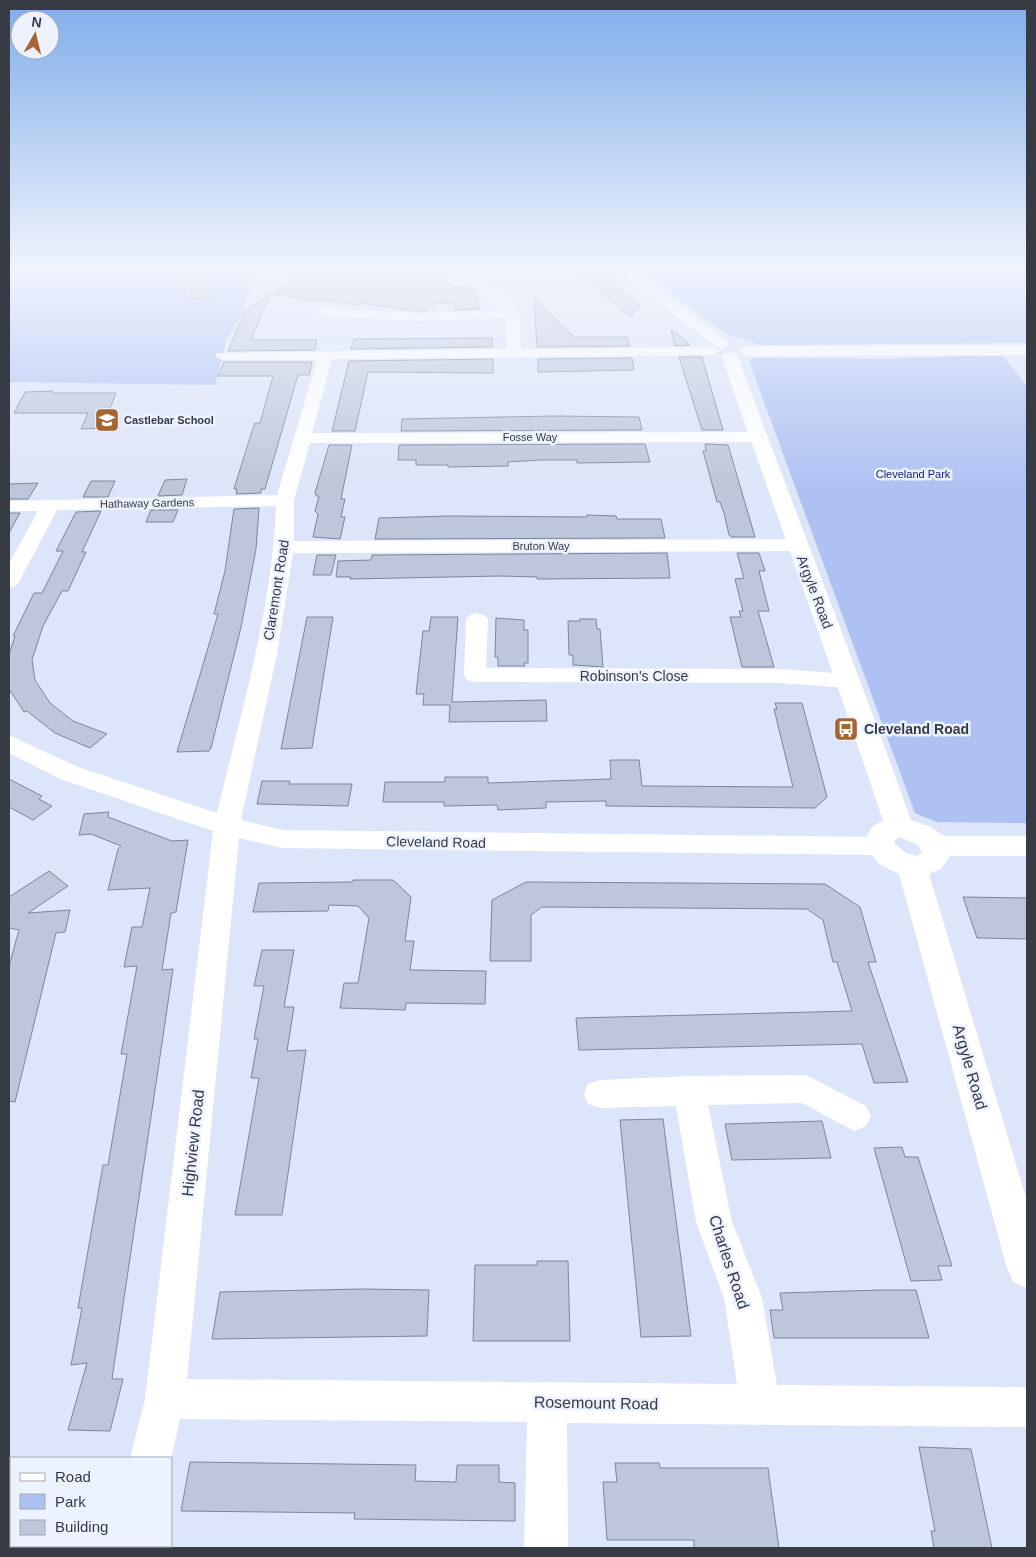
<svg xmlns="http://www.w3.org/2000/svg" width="1036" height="1557" viewBox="0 0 1036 1557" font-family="Helvetica,sans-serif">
	<rect width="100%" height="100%" fill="#dce5f9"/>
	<!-- green -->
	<g fill="#adc1f3">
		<path d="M9 271H252L247 299 242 314 227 338 215 385 9 382Z"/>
		<path d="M643 271H1027V343L761 345 725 333Z"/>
		<path d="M967 356H1003L1027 386V823L936 822 915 813 749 361 754 358H769L884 359Z"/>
	</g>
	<!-- building -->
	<g fill="#bdc6da" stroke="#7e8699">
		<path d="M436 271 439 279H447L450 287H473L480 309 455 310 453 303 434 304 425 311H416L361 303 359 305 320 299 317 301 270 294 251 340H317L315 350 228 351 245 311 296 277 347 274V272Z"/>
		<path d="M578 271H602L640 306 630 317Z"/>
		<path d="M213 277V297L184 299 185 279Z"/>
		<path d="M534 298 574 337H627L629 346 537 347Z"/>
		<path d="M671 329 690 345 675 346Z"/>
		<path d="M492 338V347L351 349 354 339Z"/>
		<path d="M679 357H702L723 430H702Z"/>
		<path d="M632 358 634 370 538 372V359Z"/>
		<path d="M493 359V373L368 372 355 431H332L349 361Z"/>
		<path d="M224 362H312L309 375H298L265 489H261V493L236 494 237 489H234L252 431 255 423H260L273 376H218Z"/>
		<path d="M53 391 52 393H116L102 428 81 429 88 413H14L25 392Z"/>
		<path d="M554 416 639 417 642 430 401 431 402 419Z"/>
		<path d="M645 444 650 462 577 463V460H540L508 462V466L448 467V465H416V460H398L399 445Z"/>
		<path d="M705 444 728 445 755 537H732L729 535 724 513 720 502H717L703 451H706Z"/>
		<path d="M329 445H352L341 499H345L341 517H345L340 539 313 537 318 514 315 511 319 496H316L315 493Z"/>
		<path d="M187 479 182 495 158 496 165 480Z"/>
		<path d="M91 481H115L108 497H83Z"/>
		<path d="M38 483 28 499H9V484Z"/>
		<path d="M259 508 256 549 241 627 211 748 209 751 177 752 218 614H214L225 571 234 509Z"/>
		<path d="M151 510H178L173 522H146Z"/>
		<path d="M101 511 82 552H86L68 591H62L43 626 32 660 35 680 50 703 73 721 107 734 90 748 55 733 27 711 24 712 9 689V654L15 636H13L34 593H42L63 551H56L76 512Z"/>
		<path d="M9 513H20L9 533Z"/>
		<path d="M587 515 616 516 617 519H661L665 538 375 539 379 518 449 516 587 517Z"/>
		<path d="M667 553 670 578 537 579V577L500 576 350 579 351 577H336L338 561 371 560 372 555Z"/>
		<path d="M737 553H759L765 571H759L769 611H758L774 667H742L730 617H741L739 611H743L735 579 744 578Z"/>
		<path d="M317 555H336L331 575H313Z"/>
		<path d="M307 617H333L312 748 281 749Z"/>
		<path d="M431 617H458L452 702 546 700 547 721 449 722 450 705H423L424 694H416L423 631H429Z"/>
		<path d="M496 618 524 620V630H528V663H524L525 666H498V657H495Z"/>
		<path d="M580 619H596L597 629H600L603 667 573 665V655H569L568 621H580Z"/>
		<path d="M775 703H802L827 797 815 808 606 806V801L546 802V808L498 810 497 805 444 806V802H383L385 782H445V777H488V783L611 779 610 760H639L642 786 793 787 774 709H777Z"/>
		<path d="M9 779 42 796 39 799 52 806 33 820 9 807Z"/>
		<path d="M262 781H290L289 784H352L348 806 257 804Z"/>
		<path d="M109 812 108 817 172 841 188 840 176 912 171 913 162 970 173 969 112 1379H123L110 1431 68 1430 87 1363 71 1365 82 1308H78L103 1165H108L127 1054H121L137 966 124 967 132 927H142L150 888 108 890 118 849 121 846 91 834 79 835 84 814Z"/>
		<path d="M49 871 68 886 28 913 70 910 65 932 56 933 15 1102 9 1101V966L19 930 9 928V897Z"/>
		<path d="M353 880H393L411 897 405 941H414L410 970 486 971 485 1004 406 1003 405 1010 340 1008 344 983H358L369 918 358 906 329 905 328 911 253 912 259 883 352 882Z"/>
		<path d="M526 882 825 884 860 907 876 962H868L908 1082 874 1083 862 1044 579 1050 576 1018 852 1011 837 962H833L823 920 807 909 542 907 531 915V961H490L492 900Z"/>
		<path d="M963 897 1027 898V939L977 938Z"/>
		<path d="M262 950H294L284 1007H294L287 1051 306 1050 282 1215H235L259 1078H251L258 1039H254L264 986H254Z"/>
		<path d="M663 1119 691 1336 641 1337 620 1120Z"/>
		<path d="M822 1121 831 1158 732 1160 725 1124Z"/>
		<path d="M902 1147 905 1157H918L952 1266H938L942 1280 911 1281 874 1148Z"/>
		<path d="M537 1261H568L570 1341H473L475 1265H537Z"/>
		<path d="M362 1289 429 1290 427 1336 212 1339 220 1292Z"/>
		<path d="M881 1290H916L929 1338H774L770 1310H783L780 1293Z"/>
		<path d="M919 1447 971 1449 992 1548H934L931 1531H935Z"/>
		<path d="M190 1462 416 1465 415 1481 456 1482 457 1465H499V1482L515 1483V1521L354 1519 355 1513 181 1511Z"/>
		<path d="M615 1463H659L660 1468H768L779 1548H694V1540H607L603 1482H617Z"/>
	</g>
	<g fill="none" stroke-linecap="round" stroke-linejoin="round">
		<!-- street -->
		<g fill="#fff" fill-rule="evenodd">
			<path d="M454 271H469L510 301 520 317 521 349 714 347 721 351 714 355 332 359 312 433 759 432 765 433 767 437 765 441 759 442 310 443 294 500V541L797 539 804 541 807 545 804 549 797 551 293 553 277 654 241 820 282 830 880 837 889 839 893 846 889 853 880 855 282 848 239 838 187 1379 737 1384 724 1298 696 1222 676 1106 600 1108 588 1104 584 1094 588 1084 600 1080 689 1076 806 1075 866 1106 871 1116 866 1126 854 1131 802 1103 708 1105 732 1222 762 1298 777 1385 1027 1387V1427L567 1423 568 1548H524L527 1422 180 1419 171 1459 130 1458 145 1399 213 831 60 779 9 753V735L78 767 217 813C241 712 272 610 276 506L57 510 19 582 16 586 9 588V564L38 511H9V501L277 495 317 360H222L215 356 217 353 507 349 506 318 419 321 324 316 317 312 324 308 419 313 502 310 486 294Z"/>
			<path d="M477 613 484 615 488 619 486 668 779 669 849 674 857 676 860 681 857 686 849 688 779 683 475 682 467 680 464 675 466 619 470 615Z"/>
			<rect x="108" y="1546" width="44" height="2"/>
		</g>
		<!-- secondary -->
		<g fill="#fff" fill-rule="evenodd">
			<path d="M619 271H635L730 344 722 349 716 347Z"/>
			<path d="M1027 345V355L747 356 739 351 747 346Z"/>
			<path d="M730 352 736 354 738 357C795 512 856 665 911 820L931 827 944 836H1027V856H950L941 869 929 874 1027 1201V1288L1013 1282 1007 1268 899 874 879 864 865 846C867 834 870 825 883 821 832 666 775 512 722 357L724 354ZM899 837 918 845 922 852 917 856 906 853 895 844V840Z"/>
		</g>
	</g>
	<!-- sky -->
	<linearGradient id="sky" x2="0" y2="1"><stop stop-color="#80adea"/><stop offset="0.55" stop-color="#eff3fc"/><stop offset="1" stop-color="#eff3fc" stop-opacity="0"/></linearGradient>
	<rect width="1036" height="489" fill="url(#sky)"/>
	<!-- icons -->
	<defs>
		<symbol id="school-square" viewBox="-11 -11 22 22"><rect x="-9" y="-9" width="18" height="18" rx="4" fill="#a66530" stroke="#edf2ff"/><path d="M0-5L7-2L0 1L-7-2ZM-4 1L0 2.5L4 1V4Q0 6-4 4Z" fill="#fff"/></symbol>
		<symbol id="bus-square" viewBox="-11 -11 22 22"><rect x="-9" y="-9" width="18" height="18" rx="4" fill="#a66530" stroke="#edf2ff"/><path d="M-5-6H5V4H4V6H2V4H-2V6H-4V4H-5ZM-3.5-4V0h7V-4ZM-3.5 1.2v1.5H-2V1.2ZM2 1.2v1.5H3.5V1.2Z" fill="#fff"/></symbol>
	</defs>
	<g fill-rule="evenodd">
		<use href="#school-square" x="93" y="406" width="28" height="28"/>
		<use href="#bus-square" x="832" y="715" width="28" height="28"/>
	</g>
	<g text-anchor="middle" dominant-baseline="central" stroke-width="5" stroke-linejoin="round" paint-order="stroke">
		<!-- far-poi labels -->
		<g font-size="11" font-weight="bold" fill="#373b43" stroke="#edf2ff" text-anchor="start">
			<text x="124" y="420">Castlebar School</text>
		</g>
		<!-- far-street labels -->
		<g font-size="11" fill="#373b43" stroke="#edf2ff">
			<text x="530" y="437">Fosse Way</text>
			<text transform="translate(147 503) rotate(-1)">Hathaway Gardens</text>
			<text x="541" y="546">Bruton Way</text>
		</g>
		<!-- far-park labels -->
		<g font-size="11" fill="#0e1d73" stroke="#edf2ff">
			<text x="913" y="474">Cleveland Park</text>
		</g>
		<!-- street labels -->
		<g font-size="14" fill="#373b43" stroke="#edf2ff">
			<text transform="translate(276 590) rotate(-81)">Claremont Road</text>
			<text transform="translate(815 592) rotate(69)">Argyle Road</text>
			<text x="634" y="676">Robinson's Close</text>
			<text transform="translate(436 842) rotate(1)">Cleveland Road</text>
		</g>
		<!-- poi labels -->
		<g font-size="14" font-weight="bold" fill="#373b43" stroke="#edf2ff" text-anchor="start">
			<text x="864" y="729">Cleveland Road</text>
		</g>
		<!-- near-street labels -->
		<g font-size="16" fill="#373b43" stroke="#edf2ff">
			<text transform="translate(970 1067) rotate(74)">Argyle Road</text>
			<text transform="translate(193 1143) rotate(-84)">Highview Road</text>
			<text transform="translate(729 1262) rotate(72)">Charles Road</text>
			<text transform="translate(596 1403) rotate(1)">Rosemount Road</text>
		</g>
	</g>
	<!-- border -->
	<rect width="1036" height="1557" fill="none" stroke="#373b43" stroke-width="20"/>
	<!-- legend -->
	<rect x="10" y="1457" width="162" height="90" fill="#edf2ff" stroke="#a4a9b4"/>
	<rect x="20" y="1473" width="25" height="8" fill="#ffffff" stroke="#a4a9b4"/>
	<text x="55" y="1482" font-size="15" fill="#373b43">Road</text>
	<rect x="20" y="1494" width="25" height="15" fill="#adc1f3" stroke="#a4a9b4"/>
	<text x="55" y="1507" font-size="15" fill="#373b43">Park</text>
	<rect x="20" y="1520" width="25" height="15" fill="#bdc6da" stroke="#a4a9b4"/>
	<text x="55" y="1532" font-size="15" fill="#373b43">Building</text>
	<!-- north arrow -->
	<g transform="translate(35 35) rotate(8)"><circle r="24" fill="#edf2ff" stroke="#a4a9b4"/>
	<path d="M0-4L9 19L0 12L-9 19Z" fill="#a66530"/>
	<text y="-8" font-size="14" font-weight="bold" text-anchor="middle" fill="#373b43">N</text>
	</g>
</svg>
